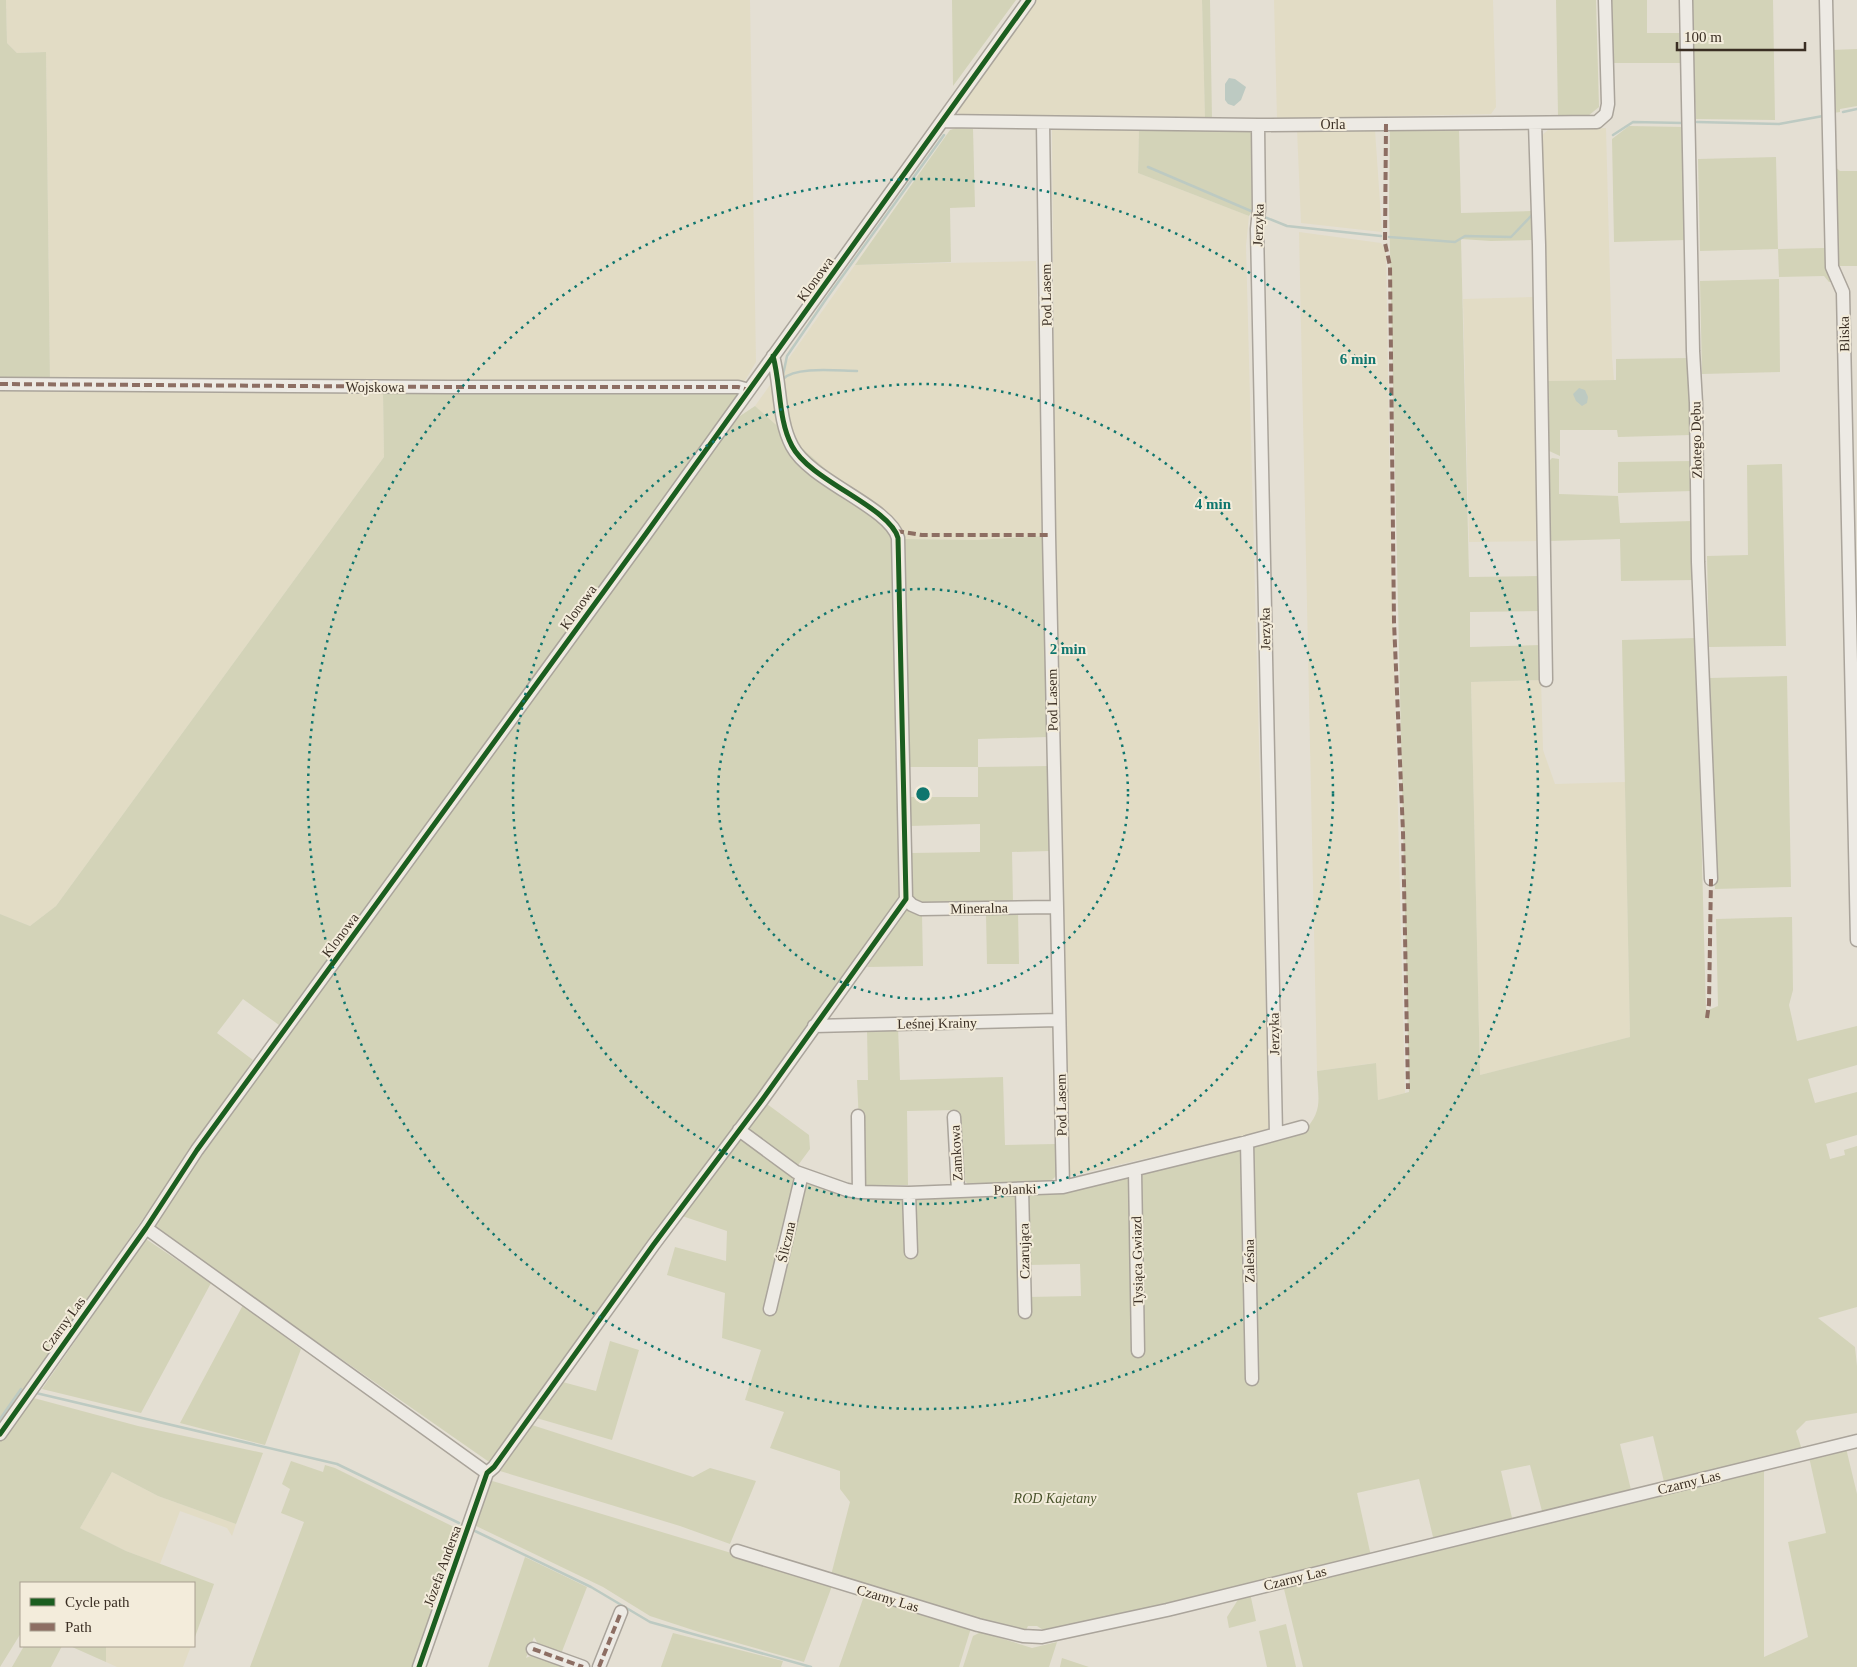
<svg xmlns="http://www.w3.org/2000/svg" width="1857" height="1667" font-family="Georgia,serif">
<style>
.farmland{fill:#e2dcc5}
.green{fill:#d3d3b8}
.water{fill:#bdcac2}
.lines{fill:none;stroke-linecap:round;stroke-linejoin:round}
.stream{stroke:#bdcac2;stroke-width:2.5}
.minor-casing{stroke:#aaa49b;stroke-width:15}
.minor{stroke:#edeae4;stroke-width:12}
.quiet{stroke:#8d6e63;stroke-width:4;stroke-dasharray:8 4;stroke-linecap:butt}
.cycleway-casing{stroke:#f3ecdb;stroke-width:8}
.cycleway{stroke:#1b5e20;stroke-width:5}
.ring{fill:none;stroke:#0f766e;stroke-width:2.5;stroke-dasharray:2.5 5}
.labels{text-anchor:middle;stroke-width:4;stroke-linejoin:round;paint-order:stroke}
.street-label{font-size:14px;fill:#3a2e23;stroke:#f3ecdb}
.park-label{font-size:14px;font-style:italic;fill:#4a542c;stroke:#f3ecdb}
.centre{fill:#0f766e;stroke:#f3ecdb;stroke-width:2.5}
.ring-label{font-size:15px;text-anchor:middle;font-weight:bold;fill:#0f766e;stroke:#f3ecdb;stroke-width:4;stroke-linejoin:round;paint-order:stroke}
</style>
<rect width="100%" height="100%" fill="#e4dfd3"/>
<!-- farmland -->
<path class="farmland" d="M6 0H750L756 362 743 384 50 382 46 52 17 53 7 43Z
M1035 0H1202L1205 119 1049 118 965 115 958 113 959 107Z
M1274 0H1493L1496 107 1491 114 1277 119Z
M1606 128 1612 357 1614 380 1546 381 1540 137 1549 129Z
M1297 129 1375 130 1382 232 1301 223Z
M1052 130H1139L1138 173 1249 216 1246 246 1269 1130 1065 1177 1059 965Z
M1299 232 1381 243 1386 251 1390 493 1405 1093 1378 1100 1375 1063 1317 1071Z
M1036 261 1045 536 975 540 904 539 755 406 855 265Z
M1534 297 1538 541 1469 542 1463 299Z
M0 390 383 392 384 457 56 906 30 926 0 914Z
M1541 680 1543 750 1555 784 1625 782 1630 1037 1480 1075 1471 682Z
M112 1472 158 1496 236 1524 232 1536 227 1528 180 1511 160 1564 126 1551 80 1528Z
M106 1646H191L183 1667H117L106 1662Z"/>
<!-- green -->
<path class="green" d="M0 0H6L7 43 17 53 46 52 50 382 0 380Z
M952 0H1016L953 86Z
M1202 0H1210L1212 119H1205Z
M1556 0H1596L1599 107 1588 116 1558 115Z
M1611 0H1647V33H1682L1683 63H1613Z
M1692 0H1773L1775 120 1696 119 1692 29Z
M1857 49V106L1840 109V112L1833 113 1831 50Z
M1629 126 1684 127 1686 240 1614 242 1612 139Z
M956 128 973 129 975 207 950 208 951 262 855 265 950 130Z
M1247 129 1252 134 1254 208 1249 216 1138 173 1139 130Z
M1390 130H1459L1461 213 1532 211V240L1491 241 1461 239 1469 577 1539 576 1540 611 1470 612V647L1541 645V680L1471 682 1480 1075 1630 1037 1622 640 1696 638 1706 1011 1718 1006 1716 919 1792 917 1793 990 1789 1005 1797 1041 1857 1026V1065L1808 1079 1815 1103 1857 1092V1135L1826 1144 1830 1159 1845 1155 1844 1150 1857 1146V1307L1818 1318 1855 1347 1857 1366V1413L1806 1421 1796 1431 1802 1450 1665 1486 1653 1436 1620 1444 1632 1494 1543 1515 1530 1465 1501 1471 1513 1522 1434 1541 1419 1479 1357 1493 1371 1556 1048 1633 1037 1626H1028L1024 1634 830 1579 850 1502 840 1489V1471L770 1448 784 1412 745 1400 761 1350 722 1338 725 1293 667 1275 675 1247 726 1261 727 1231 679 1215 739 1134 791 1174 796 1185 805 1179 914 1196 1018 1195 1021 1318 1028 1319V1297L1081 1296 1080 1264 1028 1265V1195L1069 1191 1138 1171 1302 1133C1324 1111 1318 1100 1317 1071L1376 1063 1378 1100 1409 1092 1389 206Z
M1776 157 1778 249 1825 248 1826 269 1831 282H1829L1824 276 1779 277 1778 249 1700 251 1698 159Z
M1833 165 1840 171H1857V266H1836Z
M1779 279 1780 372 1702 374 1700 281Z
M1690 358 1691 435 1618 437 1617 430H1560V456L1547 450 1546 381 1616 380V359Z
M383 392 741 394 279 1025 243 999 217 1033 253 1060 0 1425V914L30 926 56 906 384 457Z
M755 406 904 539 975 540 1045 536 1047 737 978 739V767L1048 766 1049 851 1012 852 1013 902 921 903 911 896V853L980 852V824L910 826 909 797H978V767H909L895 677 900 900 680 1203 656 1230 492 1464 151 1226 532 697 642 550 734 420Z
M1552 458 1559 459V494L1618 496 1620 523 1693 521 1695 580 1621 581 1620 539 1549 541 1547 463Z
M1692 461 1693 491 1618 493V462Z
M1782 464 1786 646 1709 647 1707 556 1748 555 1747 465Z
M1787 676 1791 887 1715 889 1710 678Z
M905 909 922 915 923 966 867 967Z
M1018 912 1019 964H987L986 914Z
M898 1027 900 1080 1003 1077 1005 1145 1056 1144V1176L1050 1182 969 1185 962 1178 957 1110 907 1111 908 1185H862L857 1080H868L867 1029Z
M767 1104 809 1135 810 1149 796 1168 751 1135 749 1128Z
M146 1239 211 1283 141 1413 42 1389Z
M243 1305 301 1349 265 1445 180 1423Z
M610 1341 639 1350 612 1440 533 1417 559 1381 596 1391Z
M30 1397 138 1426 263 1453 236 1524 158 1496 112 1472 80 1528 126 1551 214 1584 195 1637 194 1583H21V1633L0 1667V1441Z
M532 1425 693 1477 710 1468 756 1481 730 1544 680 1526 500 1471Z
M1846 1448 1857 1494V1667H1303L1283 1585 1764 1468V1657L1808 1637 1788 1542 1826 1533 1809 1457Z
M291 1461 323 1472 325 1465 335 1468 462 1531 415 1667H250L304 1522 281 1513 290 1489 282 1484Z
M489 1480 728 1552 832 1586 804 1662 699 1632 650 1616 603 1587 474 1525Z
M525 1557 587 1587 561 1654 538 1644 534 1637 526 1658 535 1654 568 1667H488Z
M1250 1593 1256 1621 1229 1628 1227 1617 1241 1595Z
M864 1596 971 1628 959 1667H839Z
M1286 1624 1296 1667H1267L1259 1631Z
M981 1632 1032 1648 1057 1642 1049 1667H963L973 1636Z
M673 1633 783 1661 781 1667H661Z
M24 1646H62L51 1667H12Z
M70 1646H106V1662Z
M1062 1658 1089 1667H1060Z"/>
<!-- water -->
<path class="water" d="M1229 78 1235 79 1246 87 1241 100 1234 106 1228 104 1225 100V84Z
M1579 388 1585 390 1588 397 1587 403 1582 406 1576 401 1573 394Z"/>
<g class="lines">
<!-- stream -->
<path class="stream" d="M1843 112 1857 109
M1697 122 1779 124 1823 116
M1613 135 1633 122 1683 123
M1148 167 1251 211
M1262 216 1287 226 1381 236
M1389 237 1455 242 1465 236 1511 237 1532 215
M783 375 787 356 826 299 944 135
M783 379C796 366 838 371 857 371
M36 1393 337 1464 459 1523
M0 1419 21 1389
M475 1531 591 1587 650 1622 811 1667"/>
<defs>
<path id="minor" d="M1686 0 1693 351 1696 403 1698 562 1711 879
M1826 0 1832 267 1843 292 1857 940
M943 121 1258 125 1597 122 1606 114 1608 104 1605 0
M1043 123 1049 535 1063 1187
M1535 123 1539 245 1546 680
M1258 125 1259 210 1257 229 1276 1134
M0 384 447 387H738L749 390
M906 899 912 905 921 909 1056 907
M814 1026 1059 1020
M858 1116 859 1192
M954 1117 958 1190
M739 1130 796 1172 847 1190 859 1192 909 1193 1063 1187 1247 1142 1302 1127
M1247 1142 1252 1379
M1135 1170 1138 1351
M1022 1189 1025 1312
M909 1193 911 1252
M146 1228 487 1473
M770 1309 802 1174
M0 1434 146 1228 197 1150 645 535 1029 0
M737 1551 978 1625 1023 1636 1042 1637 1167 1610 1857 1441
M533 1649 583 1667
M419 1667 487 1473 494 1467 654 1244 762 1100 906 899 898 538C890 507 810 481 792 446 778 420 781 385 773 356
M599 1667 621 1612"/>
</defs>
<!-- minor casing -->
<use href="#minor" class="minor-casing"/>
<!-- minor -->
<use href="#minor" class="minor"/>
<!-- quiet -->
<path class="quiet" d="M1386 124 1385 243 1390 266 1394 622 1403 832 1408 1089
M0 384 447 387H738L749 390
M896 531 922 535H1049
M1707 1018 1709 1004 1711 879
M533 1649 583 1667
M599 1667 621 1612"/>
<defs>
<path id="cycleway" d="M0 1434 146 1228 197 1150 645 535 1029 0
M419 1667 487 1473 494 1467 654 1244 762 1100 906 899 898 538C890 507 810 481 792 446 778 420 781 385 773 356"/>
</defs>
<!-- cycleway casing -->
<use href="#cycleway" class="cycleway-casing"/>
<!-- cycleway -->
<use href="#cycleway" class="cycleway"/>
</g>
<!-- distance rings -->
<g class="ring">
<circle cx="923" cy="794" r="205"/>
<circle cx="923" cy="794" r="410"/>
<circle cx="923" cy="794" r="615"/>
</g>
<g class="labels">
<!-- street labels -->
<g class="street-label">
<text x="1333" y="129">Orla</text>
<text transform="translate(1258 225) rotate(-88)" y="5">Jerzyka</text>
<text transform="translate(815 279) rotate(-54)" y="5">Klonowa</text>
<text transform="translate(1046 295) rotate(-91)" y="5">Pod Lasem</text>
<text transform="translate(1844 334) rotate(-91)" y="5">Bliska</text>
<text x="375" y="392">Wojskowa</text>
<text transform="translate(1696 440) rotate(-91)" y="5">Złotego Dębu</text>
<text transform="translate(578 607) rotate(-54)" y="5">Klonowa</text>
<text transform="translate(1265 629) rotate(-91)" y="5">Jerzyka</text>
<text transform="translate(1052 700) rotate(-91)" y="5">Pod Lasem</text>
<text transform="translate(979 908) rotate(-1)" y="5">Mineralna</text>
<text transform="translate(340 935) rotate(-53)" y="5">Klonowa</text>
<text transform="translate(937 1023) rotate(-1)" y="5">Leśnej Krainy</text>
<text transform="translate(1274 1034) rotate(-91)" y="5">Jerzyka</text>
<text transform="translate(1061 1105) rotate(-91)" y="5">Pod Lasem</text>
<text transform="translate(956 1153) rotate(-93)" y="5">Zamkowa</text>
<text transform="translate(1015 1189) rotate(-2)" y="5">Polanki</text>
<text transform="translate(786 1242) rotate(-77)" y="5">Śliczna</text>
<text transform="translate(1024 1251) rotate(-91)" y="5">Czarująca</text>
<text transform="translate(1137 1261) rotate(-91)" y="5">Tysiąca Gwiazd</text>
<text transform="translate(1249 1261) rotate(-91)" y="5">Zaleśna</text>
<text transform="translate(63 1324) rotate(-54)" y="5">Czarny Las</text>
<text transform="translate(1689 1482) rotate(-14)" y="5">Czarny Las</text>
<text transform="translate(442 1566) rotate(-70)" y="5">Józefa Andersa</text>
<text transform="translate(1295 1578) rotate(-14)" y="5">Czarny Las</text>
<text transform="translate(888 1598) rotate(17)" y="5">Czarny Las</text>
</g>
<!-- park labels -->
<g class="park-label">
<text x="1055" y="1503">ROD Kajetany</text>
</g>
</g>
<circle cx="923" cy="794" r="8" class="centre"/>
<g class="ring-label">
<text x="1358" y="364">6 min</text>
<text x="1213" y="509">4 min</text>
<text x="1068" y="654">2 min</text>
</g>
<!-- legend -->
<rect x="20" y="1582" width="175" height="65" fill="#f3ecdb" stroke="#a9a091"/>
<rect x="30" y="1598" width="25" height="8" fill="#1b5e20" stroke="#a9a091"/>
<text x="65" y="1607" font-size="15" fill="#3a2e23">Cycle path</text>
<rect x="30" y="1623" width="25" height="8" fill="#8d6e63" stroke="#a9a091"/>
<text x="65" y="1632" font-size="15" fill="#3a2e23">Path</text>
<!-- scale -->
<path d="M1677 42v8h128v-8" fill="none" stroke="#3a2e23" stroke-width="2.5"/>
<text x="1684" y="42" font-size="15" fill="#3a2e23" stroke="#f3ecdb" stroke-width="4" paint-order="stroke">100 m</text>
</svg>
